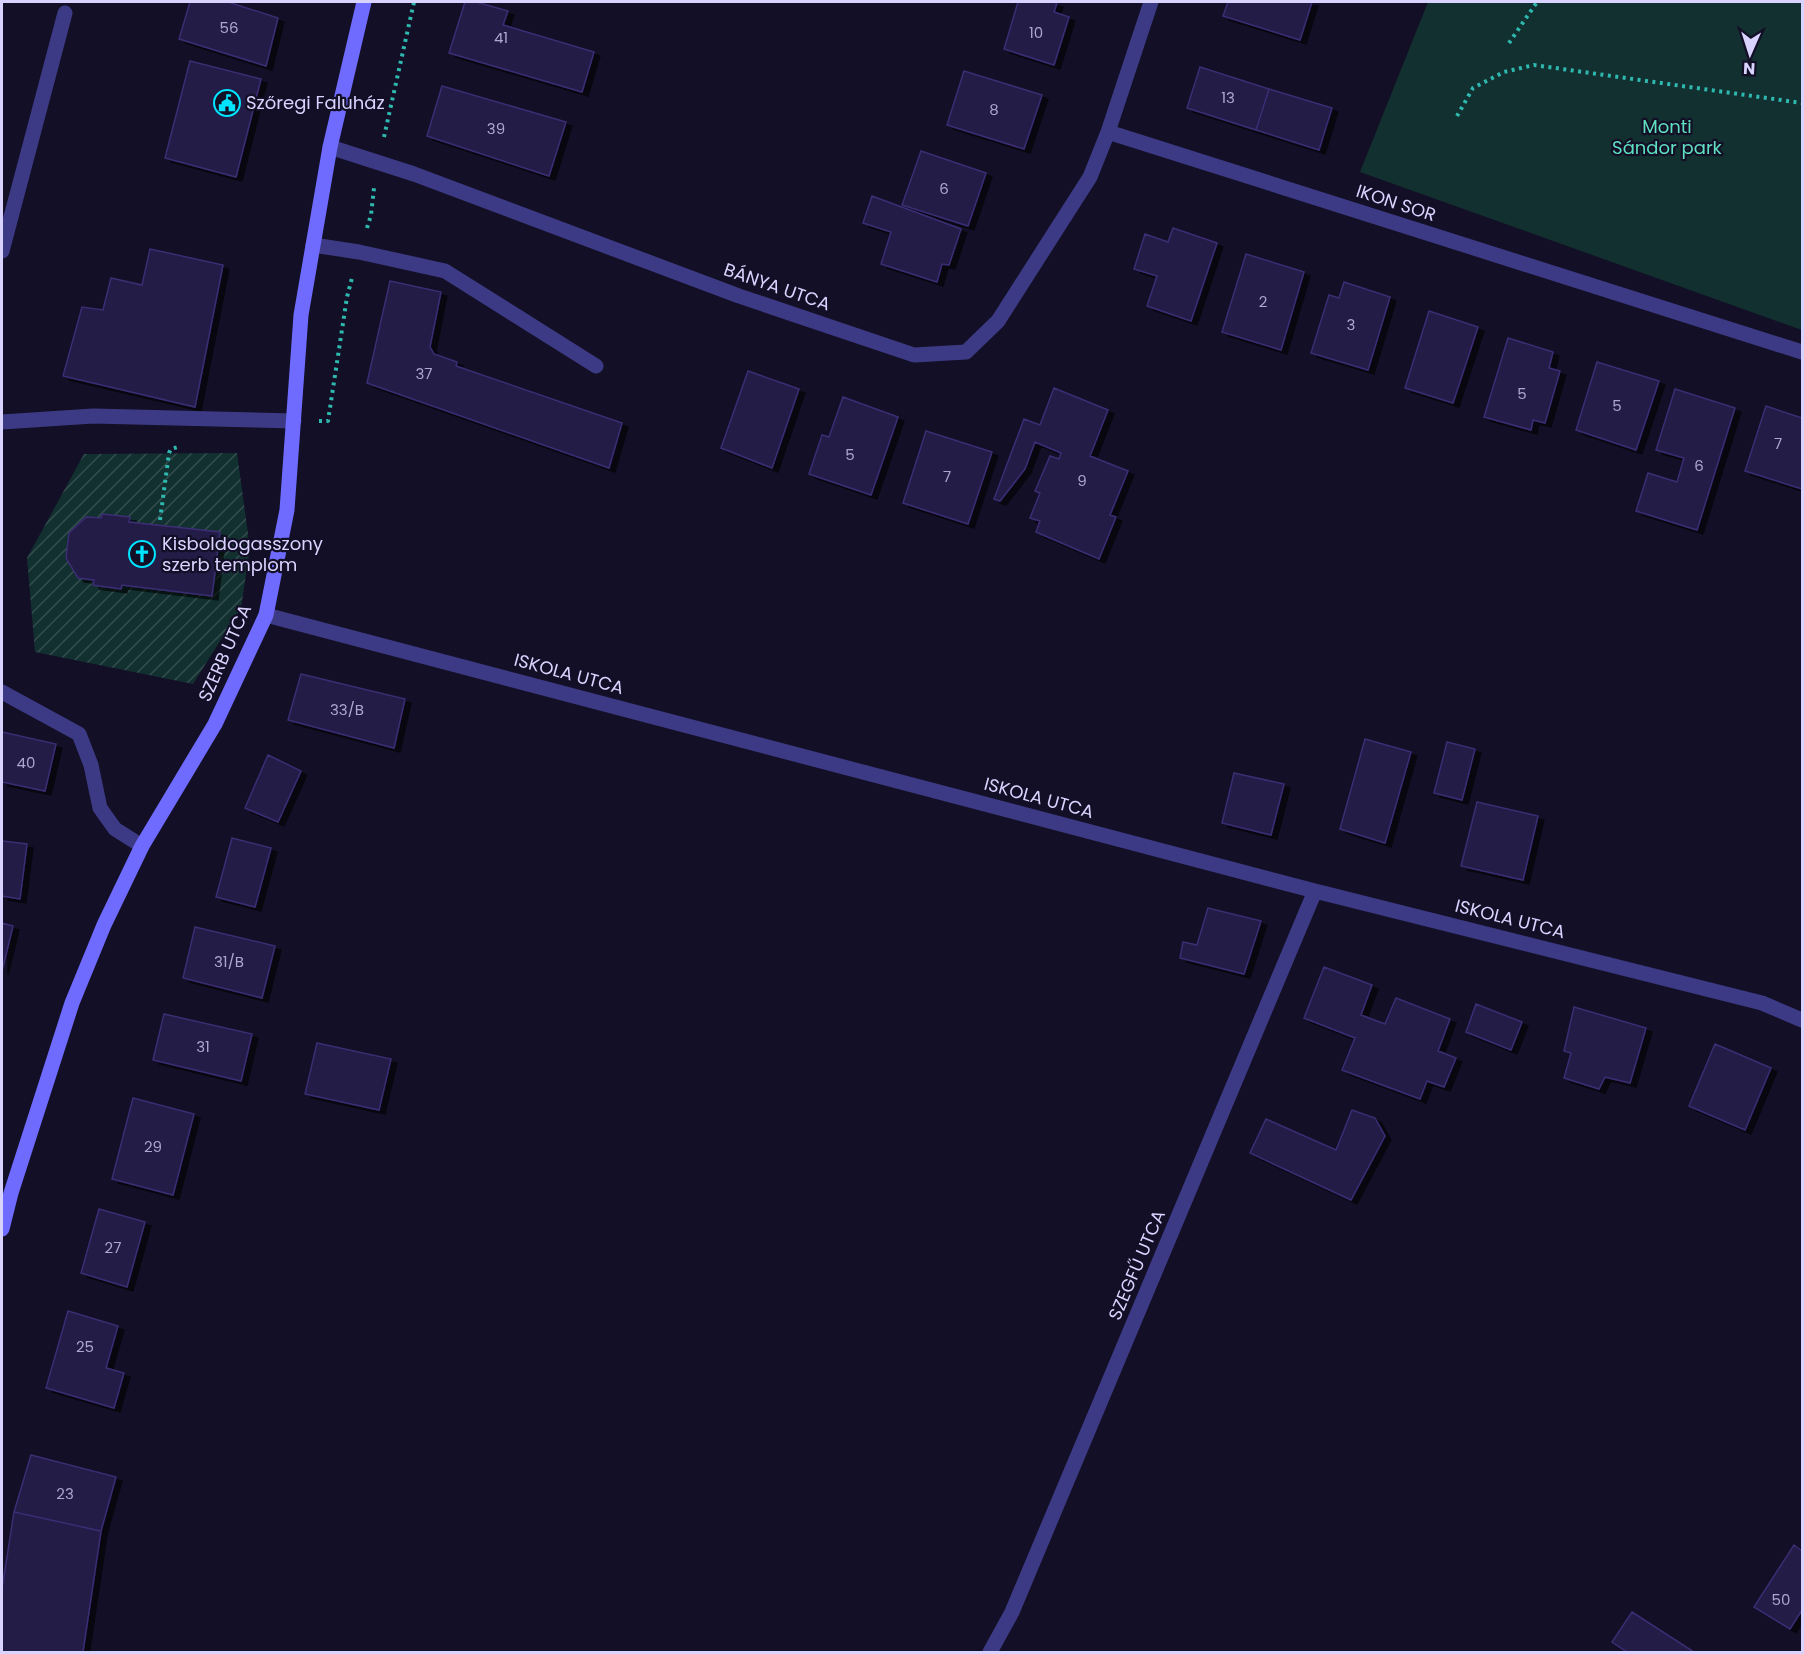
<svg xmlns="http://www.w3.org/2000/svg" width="1804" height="1654" font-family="Poppins,sans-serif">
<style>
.green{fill:#12302f}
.garden{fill:url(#garden-furrows)}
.building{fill:#241b47;stroke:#3b2d73;stroke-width:1.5;filter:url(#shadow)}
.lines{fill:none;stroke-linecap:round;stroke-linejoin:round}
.path{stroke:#2fb8b0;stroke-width:4;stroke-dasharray:3 4.5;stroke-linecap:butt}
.lane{stroke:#3d3a85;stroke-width:15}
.street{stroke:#3d3a85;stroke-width:15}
.secondary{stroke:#6f6bff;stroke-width:15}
.labels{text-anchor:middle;stroke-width:4.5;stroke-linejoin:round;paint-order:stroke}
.number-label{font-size:15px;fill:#aca6d1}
.poi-label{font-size:18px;fill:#d9d4ff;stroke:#130f26;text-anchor:start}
.park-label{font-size:18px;fill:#5fe0c0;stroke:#130f26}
.street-label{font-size:18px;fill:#d9d4ff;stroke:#130f26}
</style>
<defs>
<pattern id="garden-furrows" width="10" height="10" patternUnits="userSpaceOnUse" patternTransform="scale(1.5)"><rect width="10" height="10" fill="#12302f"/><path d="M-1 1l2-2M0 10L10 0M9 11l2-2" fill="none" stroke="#344d4e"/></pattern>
<filter id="shadow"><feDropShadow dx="6" dy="4" stdDeviation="0" flood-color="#0009"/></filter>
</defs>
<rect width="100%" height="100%" fill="#130f26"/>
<!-- green -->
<path class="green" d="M1428 2H1802V330L1360 172Z"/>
<!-- garden -->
<path class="garden" d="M237 453 250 548 241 608 193 684 35 652 27 558 84 454Z"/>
<!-- building -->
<path class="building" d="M190 2H228L278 18 266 66 179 39Z
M465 2H476L508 11 503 25 594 52 582 92 449 53Z
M1018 2H1051L1057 3 1054 12 1069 17 1054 65 1004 49Z
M1228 2H1312L1300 40 1223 16Z
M190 61 261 79 236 177 165 158Z
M1200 67 1269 89 1256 130 1187 108Z
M964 71 1042 95 1024 149 947 125Z
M442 86 566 122 549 176 427 136Z
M1269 89 1332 108 1319 150 1256 130Z
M921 151 986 173 968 226 902 205Z
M872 196 961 229 949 265 942 264 937 282 881 264 891 232 863 223Z
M1173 228 1217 243 1191 321 1147 306 1157 276 1134 269 1145 234 1168 242Z
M150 249 223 265 195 407 63 376 82 307 103 310 111 278 142 285Z
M1246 254 1304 272 1281 350 1222 332Z
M390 281 441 292 430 347 434 354 457 362 456 366 622 423 609 468 367 383Z
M1344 282 1390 297 1368 370 1311 353 1329 295 1339 298Z
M1429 311 1478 327 1453 403 1405 388Z
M1508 338 1553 352 1549 368 1560 371 1545 423 1533 420 1531 430 1484 417Z
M1597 362 1659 381 1636 450 1576 430Z
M748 371 799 389 772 468 721 448Z
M1054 388 1108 410 1090 456 1128 471 1110 515 1116 517 1099 559 1036 532 1040 521 1030 518 1040 493 1035 491 1050 456 1059 459 1061 453 1035 442 1025 469 1000 501 994 499 1024 419 1040 425Z
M1675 389 1735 408 1697 530 1636 511 1648 473 1677 482 1684 458 1656 450Z
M843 397 898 417 871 495 809 474 822 435 829 437Z
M1766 406 1802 418V489L1745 471Z
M926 431 992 452 968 524 903 503Z
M102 514 130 517 129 522 220 532 212 596 122 585 121 589 93 585 94 580 78 578 66 558 69 533 86 517 101 518Z
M301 674 405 699 394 748 288 720Z
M2 732 56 744 45 791 2 782Z
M1365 739 1411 752 1385 843 1340 829Z
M1447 742 1475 749 1462 800 1434 793Z
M268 755 301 771 278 822 245 808Z
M1234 773 1284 784 1271 835 1222 823Z
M1477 802 1538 816 1523 880 1461 866Z
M232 838 271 848 255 907 216 897Z
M2 841 27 844 20 899 2 896Z
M1208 908 1261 921 1244 974 1180 958 1183 942 1197 945Z
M2 923 13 926 2 971Z
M195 927 275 946 262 998 183 978Z
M1324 967 1372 985 1361 1015 1385 1024 1396 998 1450 1019 1438 1051 1456 1058 1444 1087 1427 1081 1420 1099 1342 1070 1355 1038 1304 1018Z
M1476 1004 1522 1022 1511 1050 1466 1032Z
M1574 1007 1646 1028 1630 1083 1605 1077 1599 1089 1564 1078 1571 1053 1564 1051Z
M164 1014 252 1034 241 1081 153 1060Z
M317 1043 391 1059 379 1110 305 1094Z
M1715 1044 1771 1068 1745 1130 1689 1106Z
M133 1098 194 1114 173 1195 112 1179Z
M1352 1110 1375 1118 1385 1136 1351 1200 1250 1153 1266 1119 1336 1150Z
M99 1209 145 1222 127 1287 81 1273Z
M68 1311 118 1326 106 1368 124 1373 114 1408 46 1388Z
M31 1455 116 1477 101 1531 14 1512Z
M14 1512 101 1531 83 1652H86H2V1589Z
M1794 1545 1802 1551V1610L1790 1629 1754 1607Z
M1632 1612 1694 1652H1627L1612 1642Z"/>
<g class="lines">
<!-- path -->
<path class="path" d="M1509 43 1537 2
M1457 116 1473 88 1504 72 1534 65 1802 103
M384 137 414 2
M367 228 371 215 374 188
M319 421H328L347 297 352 278
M160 520 169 453 171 449 178 447"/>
<!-- lane -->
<path class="lane" d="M313 245 359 252 445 271 596 366"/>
<!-- street -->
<path class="street" d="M1151 2 1108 132 1802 352
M330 147 414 174 739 296 914 355 966 352 998 321 1090 177 1108 132
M2 251 65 13
M2 422 93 416 294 421
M266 615 1315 891 1762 1003 1802 1020
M2 692 79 734 91 765 100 808 115 829 142 846
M990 1652 1012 1612 1315 891"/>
<!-- secondary -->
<path class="secondary" d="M2 1229 11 1193 72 1003 104 925 142 846 215 724 266 615 287 510 301 315 330 147 364 2"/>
</g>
<!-- icons -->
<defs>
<symbol id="civic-ring" viewBox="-11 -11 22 22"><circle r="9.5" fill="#130f26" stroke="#00e5ff" stroke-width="1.5"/><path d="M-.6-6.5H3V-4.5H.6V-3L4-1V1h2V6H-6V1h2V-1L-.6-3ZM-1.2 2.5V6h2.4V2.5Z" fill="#00e5ff"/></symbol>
<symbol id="church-ring" viewBox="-11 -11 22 22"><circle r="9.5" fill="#130f26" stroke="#00e5ff" stroke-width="1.5"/><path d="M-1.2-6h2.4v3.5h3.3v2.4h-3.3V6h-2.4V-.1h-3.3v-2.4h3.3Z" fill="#00e5ff"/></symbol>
</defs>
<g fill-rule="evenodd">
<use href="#civic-ring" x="212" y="88" width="30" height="30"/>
<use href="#church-ring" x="127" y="539" width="30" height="30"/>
</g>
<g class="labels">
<!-- number labels -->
<g class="number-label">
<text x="229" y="33">56</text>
<text x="1036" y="38">10</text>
<text x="501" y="43">41</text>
<text x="1228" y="103">13</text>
<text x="994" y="115">8</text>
<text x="496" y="134">39</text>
<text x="944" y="194">6</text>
<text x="1263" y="307">2</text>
<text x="1351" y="330">3</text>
<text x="424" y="379">37</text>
<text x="1522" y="399">5</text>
<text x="1617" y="411">5</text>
<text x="1778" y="449">7</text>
<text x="850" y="460">5</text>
<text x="1699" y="471">6</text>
<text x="947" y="482">7</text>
<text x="1082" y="486">9</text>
<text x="347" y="715">33/B</text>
<text x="26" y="768">40</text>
<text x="229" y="967">31/B</text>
<text x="203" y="1052">31</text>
<text x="153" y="1152">29</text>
<text x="113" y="1253">27</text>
<text x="85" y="1352">25</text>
<text x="65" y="1499">23</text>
<text x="1781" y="1605">50</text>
</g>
<!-- poi labels -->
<g class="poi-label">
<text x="246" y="109">Szőregi Faluház</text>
<text x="162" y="550">Kisboldogasszony<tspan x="162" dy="21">szerb templom</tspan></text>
</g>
<!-- park labels -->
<g class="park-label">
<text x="1667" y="133">Monti<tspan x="1667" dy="21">Sándor park</tspan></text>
</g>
<!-- street labels -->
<g class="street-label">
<text transform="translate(1396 203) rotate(18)" y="6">IKON SOR</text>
<text transform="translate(777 287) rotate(19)" y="6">BÁNYA UTCA</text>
<text transform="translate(225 653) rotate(-66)" y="6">SZERB UTCA</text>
<text transform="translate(569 674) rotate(15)" y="6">ISKOLA UTCA</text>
<text transform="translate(1039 798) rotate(15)" y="6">ISKOLA UTCA</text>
<text transform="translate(1510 919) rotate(14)" y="6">ISKOLA UTCA</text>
<text transform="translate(1137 1265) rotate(-67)" y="6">SZEGFŰ UTCA</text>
</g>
</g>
<!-- border -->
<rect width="1804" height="1654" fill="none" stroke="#d9d4ff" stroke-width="6"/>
<!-- north arrow -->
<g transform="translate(1750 54) rotate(183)" stroke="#130f26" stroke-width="4.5" paint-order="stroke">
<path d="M0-4.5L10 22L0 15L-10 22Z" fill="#d9d4ff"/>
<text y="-9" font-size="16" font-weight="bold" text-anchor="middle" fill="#d9d4ff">N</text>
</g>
</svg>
